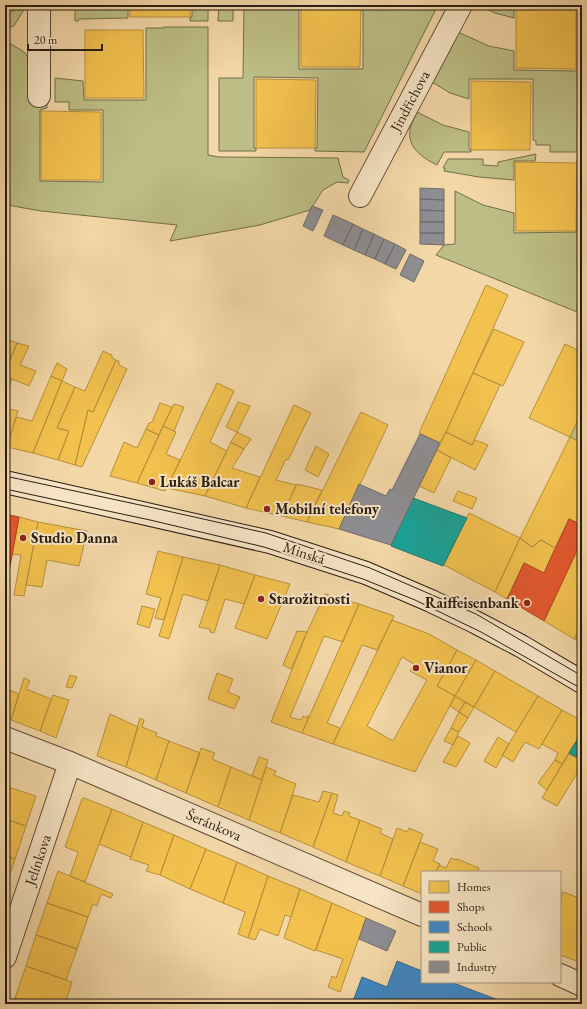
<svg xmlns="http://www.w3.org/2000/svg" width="587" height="1009" font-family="'EB Garamond',serif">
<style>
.green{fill:#bdbe85;stroke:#736d4a}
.homes{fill:#f2c14e;stroke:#b6903b;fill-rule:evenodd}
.shops{fill:#e4572e;stroke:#ac4525}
.schools{fill:#3f88c5;stroke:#38688f}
.public{fill:#17a398;stroke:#1c7a6f}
.industry{fill:#8d8d92;stroke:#6f6b6b}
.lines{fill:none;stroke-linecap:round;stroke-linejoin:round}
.street-casing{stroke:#5c4b36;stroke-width:24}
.secondary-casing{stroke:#291c10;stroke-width:24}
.street{stroke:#f7e5c6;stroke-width:22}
.secondary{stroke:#f7e5c6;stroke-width:22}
.tram{stroke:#291c10;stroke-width:1}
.poi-dot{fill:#8f2418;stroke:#f7e5c6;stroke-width:1.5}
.labels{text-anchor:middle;stroke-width:4;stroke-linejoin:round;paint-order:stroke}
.street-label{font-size:15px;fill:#291c10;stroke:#f7e5c6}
.poi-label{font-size:15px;font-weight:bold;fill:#291c10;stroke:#f7e5c6;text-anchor:start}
</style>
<rect width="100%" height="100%" fill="#f3d7a7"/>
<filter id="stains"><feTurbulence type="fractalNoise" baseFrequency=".005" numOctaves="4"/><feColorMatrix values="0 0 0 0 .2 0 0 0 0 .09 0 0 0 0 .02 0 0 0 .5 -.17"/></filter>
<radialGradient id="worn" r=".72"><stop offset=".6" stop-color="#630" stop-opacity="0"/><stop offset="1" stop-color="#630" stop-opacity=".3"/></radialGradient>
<!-- green -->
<path class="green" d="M14 5H26V6L14 26 5 28V11H14Z
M75 5H128V18L79 19 78 21H75Z
M192 5H208V21H190V17H192Z
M219 5H233V21H218Z
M244 5H299V69H363V5H438L364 152 315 151V148H317L318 78 254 77V148H256V151H219V78H243Z
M479 5H514V18L495 13Z
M578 5H582V152H550V145H536V141L533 140V79H469V99L450 93 432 82 458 32 489 46 514 51V70L578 71Z
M164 27H208V155L219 157 338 158 343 177 349 180 348 183 337 182 323 190 310 210 260 225 170 241 177 225 41 211 13 206 5 204V44H11L24 52 31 62 47 95V108L40 110V181L103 182V110H69V102H55V78L83 81 84 100H146V28H164Z
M417 112 443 125 469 132V149L471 150V152H444L437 165C423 158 407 148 410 129 411 124 415 117 417 112Z
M536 154 535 161H514V180L479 177 444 171 445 168H443L448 159H483V165L498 166V162Z
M577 161H582V314L436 255 444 245 455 244V191L483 205 514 213V233L577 232Z
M582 411V443L570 437Z"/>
<!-- homes -->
<path class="homes" d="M5 5H12V10H5Z
M130 5H190V17H130Z
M301 5H361L360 67H301Z
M516 5H576V69L516 68Z
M85 30H143L144 98H85Z
M256 79 316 80 315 148H256Z
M471 81 531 82 530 150H471Z
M41 111 101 112V180H41Z
M515 162 577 163 576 231H516Z
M486 285 508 295 446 432 440 443 419 433Z
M494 329 524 342 503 386 473 373Z
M6 339 17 343 11 358 5 355Z
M17 343 29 346 20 365 36 371 29 386 5 376V372Z
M565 344 582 352V397L577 409 582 411 570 437 529 418Z
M103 351 112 355V358L116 360 93 412 88 410 75 465 58 460 69 431 57 428 75 387 85 391Z
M5 355 11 358 5 372Z
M116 360 119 361V365L127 369 82 467 75 465 88 410 93 412Z
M57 363 67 369 62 381 51 376Z
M473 373 500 385 472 445 446 432Z
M5 376 12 379 5 400Z
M51 376 62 381 33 453 7 447 16 417 32 421Z
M62 381 75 387 57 428 69 431 58 460 33 453Z
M217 383 234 391 210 442 227 451 205 496 167 488Z
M238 402 250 406 237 432 226 427Z
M160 403 172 407 159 435 146 429 149 423 152 422Z
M174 404 184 407 174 431 163 426Z
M294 405 311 413 288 460 286 459 276 480 296 485 282 516 246 508Z
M5 408 18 411 7 447H5Z
M361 412 388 425 339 529 307 522Z
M163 426 176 432 166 454 180 460 165 491 137 483Z
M146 429 159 435 137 483 110 476 124 442 137 448Z
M237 432 251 439 244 449 231 442Z
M446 432 472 445 475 440 488 445 475 470 437 450Z
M570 437 582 443V525L569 519 555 548 541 540 532 547 520 538Z
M231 442 244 449 232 468 260 477 246 508 205 496Z
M316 446 329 454 318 477 305 470Z
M437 450 451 458 434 493 419 486Z
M297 484 322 490 307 522 282 516Z
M458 491 477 498 472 509 453 501Z
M469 513 520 538 495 592 444 565Z
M19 517 38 522 24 596 14 595 21 555 12 554Z
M38 522 87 531 79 566 47 560 42 587 26 585Z
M520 538 532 547 541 540 555 548 544 573 524 563 507 599 495 592Z
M582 540V549L579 548Z
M578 547 582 549V584L580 589 582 590V624L574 639 544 621Z
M158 551 183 557 164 620 155 618 161 598 146 594Z
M183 557 220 565 208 601 183 594 169 639 159 636Z
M220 565 255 575 244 604 225 599 214 633 210 632V629L199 627Z
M255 575 290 584 267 639 235 628Z
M325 594 359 604 343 642 324 636 290 717 301 720 303 716 306 718 307 716H309L302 733 271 722 307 632Z
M359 604 394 616 377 650 362 645 327 723 340 728 333 744 302 733Z
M142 606 155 609 149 628 137 624Z
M392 620 429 634 457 650 437 686 455 696 415 772 333 744ZM402 657 414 664 410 671 427 680 393 741 367 726Z
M582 624V643L574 639Z
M297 631 307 632 291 669 283 665Z
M457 650 476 660 455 696 437 686Z
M476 660 495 671 474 707 455 696Z
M495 671 538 696 516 732 474 707Z
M217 673 233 679 228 692 240 697 234 709 208 699Z
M70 675 77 677 72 688 66 687Z
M24 678 30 681 26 689 51 699 40 731 11 720Z
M5 688 19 694 11 720 5 717Z
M53 695 69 700 56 738 40 731Z
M455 696 465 702 459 712 450 706Z
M538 696 562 710 539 749 525 742 513 762 502 755Z
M465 702 474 707 468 718 459 712Z
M562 710 582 721V732L562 764 555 760 558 753 542 744Z
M459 712 468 718 459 732 451 728Z
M110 714 138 727 126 767 97 756Z
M140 718 144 720 142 727 157 733 156 736 169 741 156 780 126 767Z
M451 728 459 732 453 745 444 741Z
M458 736 470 743 456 767 443 762Z
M498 737 509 744 496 768 484 761Z
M169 741 200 753 186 793 156 780Z
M201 748 215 753 212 759 231 767 218 807 186 793Z
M569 754 581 760 578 765 581 767 557 806 542 798Z
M259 757 268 760 262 780 252 776Z
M555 760 562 764 547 790 538 783Z
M231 767 262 780 249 820 218 807Z
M266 767 276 771 274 775 296 784 280 833 249 820Z
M5 786 36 796 26 826 5 819Z
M323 791 332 793 313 847 280 833 293 795 319 802Z
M332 793 338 795 333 813 342 816 344 811 350 813 349 816 360 820 346 862 313 847Z
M84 798 112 809 85 882 70 876 78 852 65 847 82 799Z
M112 809 143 822 131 857 99 844Z
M5 819 26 826 15 859 5 856Z
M360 820 382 829 380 833 393 839 380 876 346 862Z
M143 822 174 835 160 875 146 871 149 865 130 859Z
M397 828 407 832 409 828 423 834 403 886 380 876Z
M174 835 206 849 190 889 160 875Z
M420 842 438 849 433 861 440 864 436 872H422V894L403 886Z
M206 849 237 862 223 903 190 889Z
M5 856 15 859 5 889Z
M451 858 457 860V859L479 868 478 871 480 872H436L439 865 446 868Z
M237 862 268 876 248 938 238 934 245 912 223 903Z
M58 871 113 894 111 898 101 894 97 906 93 904 88 917 47 903Z
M268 876 300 889 291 917 285 915 278 936 260 929 255 940 248 938Z
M300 889 332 903 315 951 284 938Z
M563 892 582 899V947L577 961 560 955V901Z
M47 903 88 917 77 949 36 935Z
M332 903 366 918 340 992 328 987 332 976 336 978 343 959 316 950Z
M36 935 77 949 66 980 26 966Z
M26 966 72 982 65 1004H32L15 998Z
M15 998 32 1004H11Z"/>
<!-- shops -->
<path class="shops" d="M5 514 19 517 10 567 5 566Z
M569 519 582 525V540L544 621 507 599 524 563 544 573Z"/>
<!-- schools -->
<path class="schools" d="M397 961 422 971V982H451L506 1003 507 1001 516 1004H352L362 977 387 987Z"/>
<!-- public -->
<path class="public" d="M413 498 467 518 443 566 391 546Z
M582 732V760L569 753Z"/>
<!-- industry -->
<path class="industry" d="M420 188 444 189V200L420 199Z
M420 199 444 200V211L420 210Z
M312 206 323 210 313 231 303 226Z
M420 210 444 211V222H420Z
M333 215 353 224 343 245 324 236Z
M420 222H444V233H420Z
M353 224 363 229 354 250 343 245Z
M363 229 374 234 365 255 354 250Z
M420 233H444V245L420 244Z
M374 234 384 239 375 259 365 255Z
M384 239 395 244 385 264 375 259Z
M395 244 406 250 396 269 385 264Z
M410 254 424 261 414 282 400 275Z
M420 434 440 443 391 545 339 529 359 484 386 496 390 489 392 490Z
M366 918 396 931 387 951 359 939Z"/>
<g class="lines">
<defs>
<path id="street" d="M39 5V96
M360 196 461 5
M5 738 70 763 422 915
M5 957 70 763
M560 975 582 985"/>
<path id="secondary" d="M5 482 270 542 366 573 431 601 475 622 521 646 582 682"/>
</defs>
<!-- street casing -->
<use href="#street" class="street-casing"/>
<!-- secondary casing -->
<use href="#secondary" class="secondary-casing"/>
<!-- street -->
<use href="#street" class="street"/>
<!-- secondary -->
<use href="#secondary" class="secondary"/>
<!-- tram -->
<path class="tram" d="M5 476 154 508 266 533 370 568 476 614 582 676
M5 489 150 520 264 547 363 579 415 600 481 632 582 689"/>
</g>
<!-- markers -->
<g class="poi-dot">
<circle cx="152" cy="482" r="4"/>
<circle cx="267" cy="509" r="4"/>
<circle cx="23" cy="538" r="4"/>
<circle cx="261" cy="599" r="4"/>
<circle cx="527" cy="603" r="4"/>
<circle cx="416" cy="668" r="4"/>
</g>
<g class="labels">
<!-- street labels -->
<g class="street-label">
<text transform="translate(410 101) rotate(-62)" y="5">Jindřichova</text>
<text transform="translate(304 553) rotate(18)" y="5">Minská</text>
<text transform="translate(214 825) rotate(23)" y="5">Šeránkova</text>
<text transform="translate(38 860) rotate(-71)" y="5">Jelínkova</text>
</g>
<!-- poi labels -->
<g class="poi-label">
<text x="160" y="487">Lukáš Balcar</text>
<text x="275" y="514">Mobilní telefony</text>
<text x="31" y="543">Studio Danna</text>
<text x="269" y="604">Starožitnosti</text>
<text x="519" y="608" text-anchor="end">Raiffeisenbank</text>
<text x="424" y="673">Vianor</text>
</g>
</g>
<!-- margin -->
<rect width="587" height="1009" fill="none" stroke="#f3d7a7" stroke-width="20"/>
<rect x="6" y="6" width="575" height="997" fill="none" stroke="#291c10" stroke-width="2"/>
<rect x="10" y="10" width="567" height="989" fill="none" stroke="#291c10"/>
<!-- legend -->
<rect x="421" y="871" width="140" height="112" fill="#f7e5c6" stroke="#a5957d"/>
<rect x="429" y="881" width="20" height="12" fill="#f2c14e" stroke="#a5957d"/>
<text x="457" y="891" font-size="12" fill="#291c10">Homes</text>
<rect x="429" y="901" width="20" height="12" fill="#e4572e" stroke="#a5957d"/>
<text x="457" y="911" font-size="12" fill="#291c10">Shops</text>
<rect x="429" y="921" width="20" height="12" fill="#3f88c5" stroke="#a5957d"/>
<text x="457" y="931" font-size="12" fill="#291c10">Schools</text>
<rect x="429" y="941" width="20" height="12" fill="#17a398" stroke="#a5957d"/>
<text x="457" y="951" font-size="12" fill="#291c10">Public</text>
<rect x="429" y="961" width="20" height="12" fill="#8d8d92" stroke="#a5957d"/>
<text x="457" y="971" font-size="12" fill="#291c10">Industry</text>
<!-- scale -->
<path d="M28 44v6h74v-6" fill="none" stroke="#291c10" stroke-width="2"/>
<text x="34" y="44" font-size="12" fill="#291c10" stroke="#f7e5c6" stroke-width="3" paint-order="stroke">20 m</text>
<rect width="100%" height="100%" filter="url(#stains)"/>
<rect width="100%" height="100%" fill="url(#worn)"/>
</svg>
